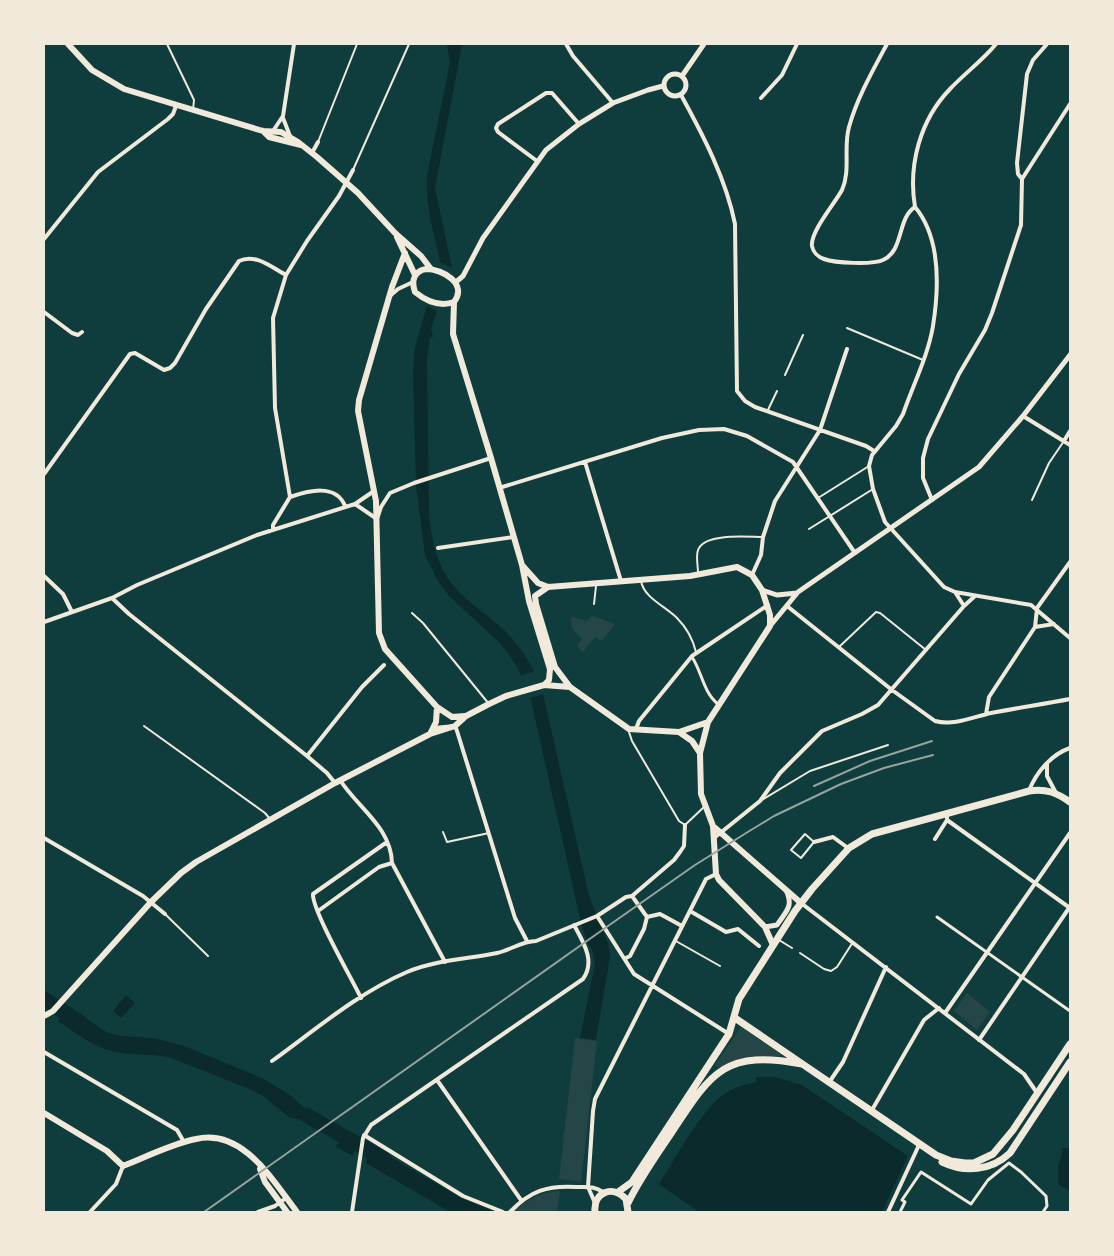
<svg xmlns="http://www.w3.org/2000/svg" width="1114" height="1256" font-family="'Space Grotesk',sans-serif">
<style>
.green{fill:#244646}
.water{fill:#0a2a2b}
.pier{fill:#0f3d3e}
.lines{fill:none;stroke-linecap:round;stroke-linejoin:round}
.river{stroke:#0a2a2b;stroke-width:15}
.service{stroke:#f1e9da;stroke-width:2}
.pedestrian{stroke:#f1e9da;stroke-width:3}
.minor{stroke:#f1e9da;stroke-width:4}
.tertiary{stroke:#f1e9da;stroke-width:5}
.secondary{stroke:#f1e9da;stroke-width:6}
.primary{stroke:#f1e9da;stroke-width:7}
.rail{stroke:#97a49c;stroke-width:2}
</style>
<rect width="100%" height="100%" fill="#0f3d3e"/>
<!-- green -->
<path class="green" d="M592 616 615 624 602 641 595 637 583 652 577 646 582 639C575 633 569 627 572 617L587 621Z
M967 993 990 1012 977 1030 954 1011Z
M741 1027 781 1054 780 1057C758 1055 738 1058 718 1068L715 1065Z
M575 1038 597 1041 581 1182 559 1179Z
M560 1191 557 1212H514C527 1199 541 1192 560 1191Z"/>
<!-- water -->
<path class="water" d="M447 44H462L435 188 452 268 440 262C434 232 425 206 427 175L450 63Z
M427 306 437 311 431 328 433 337 430 338 427 357 429 516C432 538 435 558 447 577 461 599 483 611 502 628 517 642 533 666 541 685L589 896 608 943 610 957 596 1040 580 1038 595 964 592 949 588 944 581 923 529 691 516 665 501 644 449 596 438 581 425 555 416 485 413 371 415 347Z
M126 995 135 1003 121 1018 113 1011Z
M70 1008 108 1033 120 1036 153 1038 184 1046 262 1078 290 1095 309 1112 327 1120 318 1128 310 1122 289 1117 263 1096 247 1088 171 1058C152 1053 133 1056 115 1052 93 1047 76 1033 58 1021Z
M756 1077H775L802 1085 908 1156 882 1212H699L659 1184C676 1158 701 1109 726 1093 735 1087 746 1084 757 1082Z
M340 1128 356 1137 353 1156 335 1146 341 1141 330 1135Z
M368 1144 463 1199 495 1212H450L366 1163Z
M1062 1148H1070V1191L1058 1184V1166L1062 1155Z"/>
<!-- pier -->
<path class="pier" d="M538 670 543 683 544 694 530 698 520 676Z"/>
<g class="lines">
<!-- river -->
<path class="river" d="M44 999 81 1023
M306 1115 384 1159"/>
<!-- service -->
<path class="service" d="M167 44 194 100 193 110
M318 142 357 44
M353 170 409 44
M847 328 923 360
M785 375 803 335
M767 412 777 391
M818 498 869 466
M1032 500 1049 463 1064 441
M809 529 873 489
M698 572C698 565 695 554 699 548 707 533 748 537 763 537
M641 581C644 598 665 606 677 618 686 627 693 640 696 652
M594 604 596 586
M412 613 423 623 489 704
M839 647 876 612 880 613 926 650
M144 726 265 813 270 819
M629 732 632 741 679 821 685 825 705 806
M762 800 810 771 888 745
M443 832 447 842 489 833
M805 834 814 842 801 858 791 850Z
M165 914 208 956
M674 940 720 966
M779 940 792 948
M800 953 824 969 831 971 837 967 853 942"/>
<!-- pedestrian -->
<path class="pedestrian" d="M692 657C702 672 703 692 718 704
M937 917 1070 1011
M900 1212 905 1202 902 1200 921 1172 971 1204 988 1180 1009 1163 1021 1172 1046 1196 1047 1206 1043 1212"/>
<!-- minor -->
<path class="minor" d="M566 44 573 56 613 103
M887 44C873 70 857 98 849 127 843 148 851 170 842 190 835 203 810 232 812 246 813 252 818 257 824 259 835 263 872 265 883 260 904 251 897 218 915 207 941 238 939 288 933 326 928 356 913 385 903 414L896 426 872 455 869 466 873 489 885 522 944 587 955 592 1031 605 1070 638
M681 95C703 135 726 179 735 224L737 391 745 401 755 407 866 446 874 451
M761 98 782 75 797 44
M283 118 290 136
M273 131 283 116 294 44
M312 153 318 142
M537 161 498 132 496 128 498 124 546 93H552L579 124
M1022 179 1018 174 1017 163 1027 74 1033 60 1047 44
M915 207C908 165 920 120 950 89 965 73 982 61 996 44
M44 239 98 172 168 119 173 114 176 106
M391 295 398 289 413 282
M44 312 72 333 78 335 82 332
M1023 416 1070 445
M1064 441 1070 431
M585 462 621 581
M44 474 130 354 135 353 164 370 170 368 175 363 206 309 239 261C255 253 271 267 286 275
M499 488 662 438 699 430 724 429 747 436 793 462 855 553
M290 497 275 408 273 318 286 275 307 241 339 196 353 170
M932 500 923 478V458L928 439 959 374 985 330 992 313 1021 225 1022 179 1070 104
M355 504 377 519 381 507 390 493 414 483 491 458
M273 530V525L290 497C308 491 336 483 345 506
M438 548 513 537
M752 575 761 555 763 537 775 501 820 430 847 349
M44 576 63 594 72 612
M955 592 964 606
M112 598 129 614 307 756 327 773 335 783
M787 606 892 690 935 721C954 726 973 717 991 713 1017 708 1044 704 1070 699
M1037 608 1070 562
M44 622 112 598 137 585 257 535 355 504 374 491
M1035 627 1037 609
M986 714 989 697 1035 627 1054 624
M434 728 455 726 457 731 515 918 527 941
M636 729 639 721 692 656 768 605
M307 756 362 687 384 665
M1047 764V776L1056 793
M340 780C358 808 391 827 392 863L445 962
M1029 791C1036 772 1052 754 1070 748
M947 814V820L1070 908
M44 838 143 896 165 914
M714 838 760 801 780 773 822 731 862 714 878 705 964 606 975 596
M935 839 947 820
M814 842 833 837 848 848
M632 896 647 917
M801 903 1024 1074 1037 1093
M318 911 379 867 392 863
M690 911 726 932 738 929 759 946
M597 916 634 974 729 1034
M626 958 630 956 644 929 647 917 660 914 682 926
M361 998C352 979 312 910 313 894L387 842
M945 1013 1070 833
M979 1040 1069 908
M44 1052 177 1130 184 1142
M272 1061C315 1030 358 993 407 972 435 960 468 959 497 953 511 950 522 941 536 941L597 916 626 897 632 896 674 860 680 852 684 846 685 825
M437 1080 521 1200
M830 1081 843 1062 886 967
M872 1110 924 1020 939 1008
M364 1135 463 1196 503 1212
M595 1203 588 1187 593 1111 595 1099 706 879 716 874
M90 1212 116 1184 123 1166
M258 1212 275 1206 286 1198
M352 1212 363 1138 371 1125 583 979C596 961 583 942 574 925
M510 1212C530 1191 547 1185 577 1187 588 1187 594 1186 603 1192
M888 1212 919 1145"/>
<!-- tertiary -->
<path class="tertiary" d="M664 85a11 11 0 1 1 22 0a11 11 0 1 1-22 0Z
M682 76 704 44
M456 282 463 276 483 238 546 150 579 124 613 103 648 90 663 86
M762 590 777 595 797 593
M770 626 798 592 979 467 1023 416 1070 355
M765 927 777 925C786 911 794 907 786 890"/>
<!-- secondary -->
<path class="secondary" d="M68 44 92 70 124 89 263 131 281 132 298 142 317 157 358 193 395 233 421 256 431 269
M263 131 269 137 301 145
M397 237 415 275
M405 253 392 287 359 400 358 411 376 501 379 633 385 649 437 707 452 717 465 716
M426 269C443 269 468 284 454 302 440 307 426 301 415 292 411 281 414 271 426 269Z
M454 302 453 334 491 458 522 565 529 601 550 669 549 680 544 685
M522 565 538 583 548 587 690 576 737 567 752 575 762 590 770 615V626L708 722 700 753 701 794 713 826 716 874 719 880 765 927 773 945
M548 587 535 596 536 604 555 667 570 687 629 729 679 732 692 741 700 753
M679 732 708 722
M430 734 436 722 437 707
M713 826 801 903
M44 1016 53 1011 151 902 181 873 196 862 335 783 430 734 455 726 466 716 489 704 506 696 544 685 570 687
M44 1113 107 1151 123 1166C146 1157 171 1144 196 1139 243 1128 273 1181 297 1212
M260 1169 265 1182 287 1212"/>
<!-- primary -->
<path class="primary" d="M735 1018 936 1155 951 1161 965 1163H974L993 1154 1013 1130 1070 1044
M942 1162C965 1173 991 1171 1010 1153L1070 1062
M618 1192 632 1182 729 1034 739 999 795 911 812 889 849 848 872 834 1029 791C1046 788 1057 793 1070 802
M628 1203C640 1178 656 1156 672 1132 711 1073 724 1049 802 1064
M595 1212C593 1193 612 1184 626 1199L628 1212"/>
<!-- rail -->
<path class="rail" d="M814 786 870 761 932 741
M204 1212 608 926 695 865 751 830 774 816 841 784 884 768 933 755"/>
</g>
<!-- border -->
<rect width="1114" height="1256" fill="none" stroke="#f1e9da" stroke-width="90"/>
</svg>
